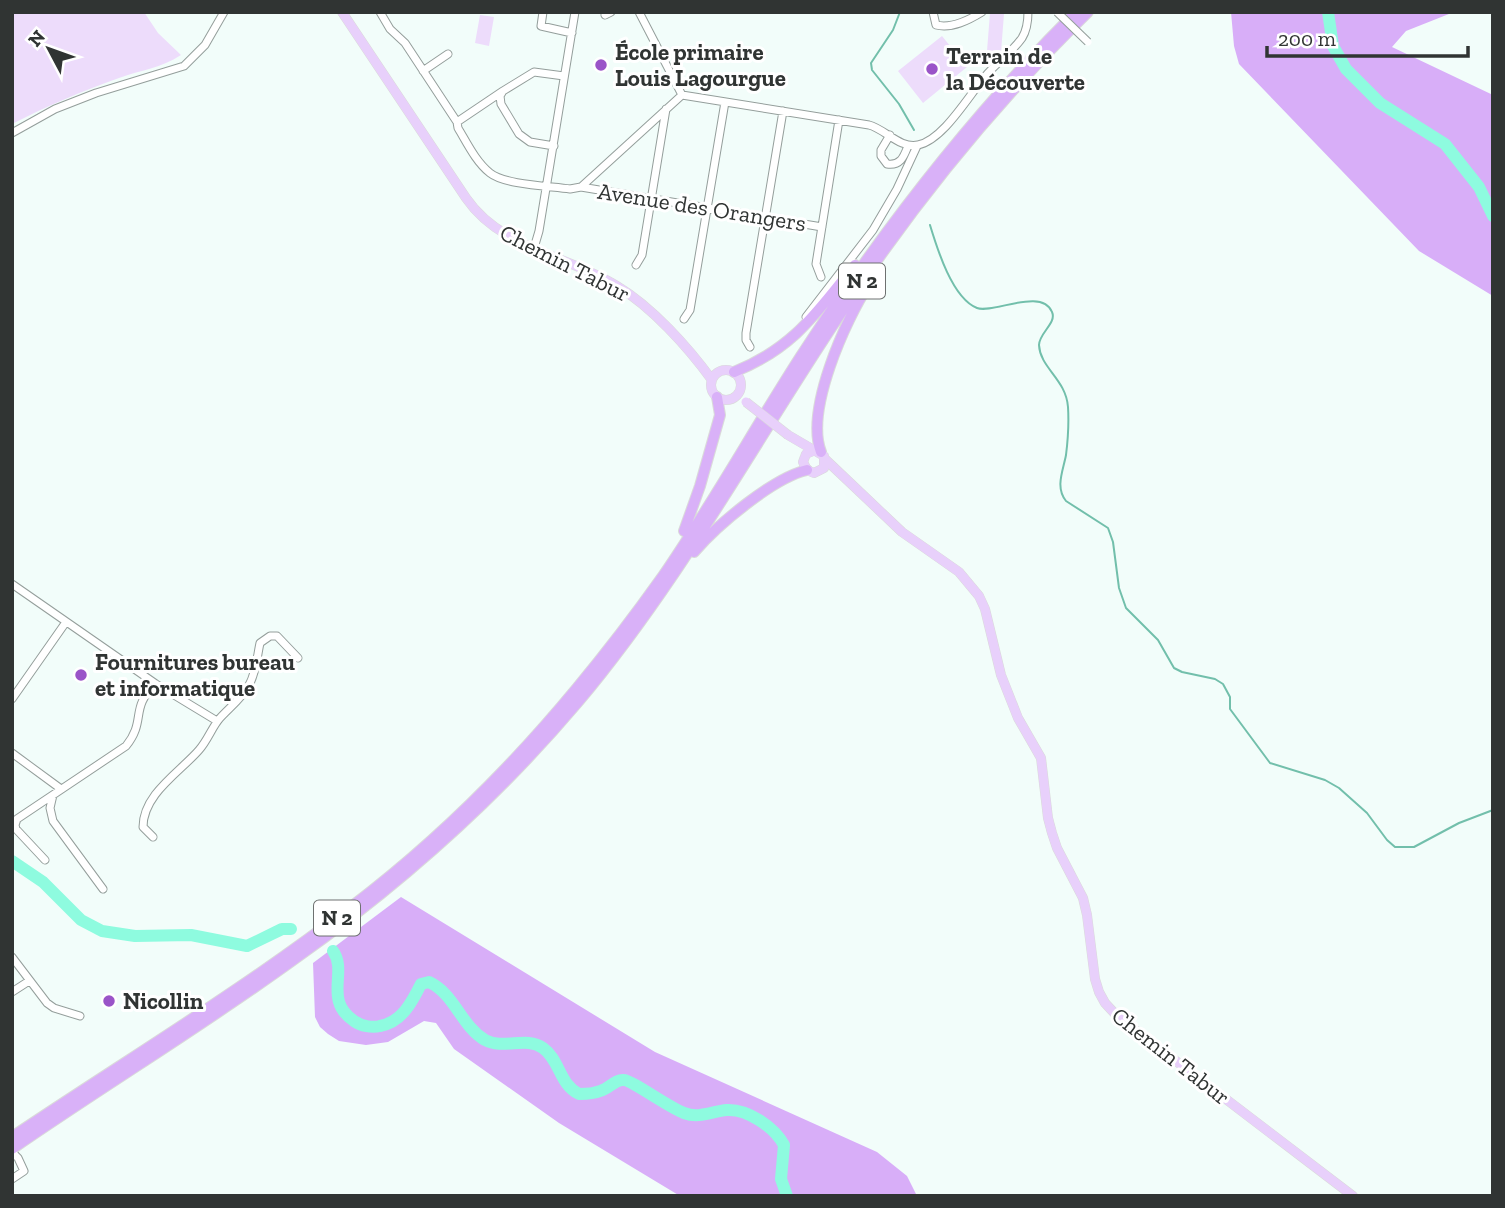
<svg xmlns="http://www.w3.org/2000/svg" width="1505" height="1208" font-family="'Zilla Slab',serif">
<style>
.green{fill:#eddcfb}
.forest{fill:#d8aef8}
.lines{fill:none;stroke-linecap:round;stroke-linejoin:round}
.stream{stroke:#72bfab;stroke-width:2}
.river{stroke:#8efbdf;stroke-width:12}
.minor-casing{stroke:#949e9b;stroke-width:9}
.major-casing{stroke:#dadada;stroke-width:10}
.highway-casing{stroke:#dadada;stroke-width:12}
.minor{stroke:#fff;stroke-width:7}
.major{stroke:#e8d0fb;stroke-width:9}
.highway{stroke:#d9b1f8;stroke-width:10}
.minor-bridge-casing{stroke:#949e9b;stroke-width:9;stroke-linecap:butt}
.major-bridge-casing{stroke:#dadada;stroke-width:10;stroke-linecap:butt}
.minor-bridge{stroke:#fff;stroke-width:7}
.major-bridge{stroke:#e8d0fb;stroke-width:9}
.poi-dot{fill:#9a54c8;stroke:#fff;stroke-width:2.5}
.labels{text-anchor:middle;stroke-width:6;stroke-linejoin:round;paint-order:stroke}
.shield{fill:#fff;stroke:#6e7170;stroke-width:2}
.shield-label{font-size:21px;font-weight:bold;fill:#303433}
.poi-label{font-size:23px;font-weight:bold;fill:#303433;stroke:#fff;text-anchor:start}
.street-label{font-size:23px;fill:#303433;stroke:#fff}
</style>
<rect width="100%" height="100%" fill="#f2fdfa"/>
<!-- green -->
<path class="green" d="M12 12H144L158 33 181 55C161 68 141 70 119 78 82 91 47 106 12 124Z
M990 13 1004 14 1001 52 987 51Z
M480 15 494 17 489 46 475 43Z
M942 36 967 67 923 103 898 71Z"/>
<!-- forest -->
<path class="forest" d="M1231 12H1454L1406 31 1392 47 1493 95V296L1419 251 1239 64 1234 46Z
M401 897 655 1052 877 1152 907 1176 917 1196H680L559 1123 454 1049 436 1023 424 1021 388 1042 366 1045 339 1041 328 1034 320 1027 315 1017 313 963Z"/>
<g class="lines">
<!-- stream -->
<path class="stream" d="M900 12 893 30 871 63 872 70 899 104 914 130
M930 225C937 248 952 298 977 308 993 314 1042 287 1052 312 1057 323 1039 333 1039 345 1040 368 1066 379 1068 407 1069 423 1068 439 1066 455 1063 471 1055 487 1066 501L1108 528 1113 542 1119 588 1126 608 1158 640 1174 668 1182 672 1215 679 1223 684 1230 697V709L1270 763 1325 780 1339 788 1367 813 1387 840 1395 847H1414L1459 823 1493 810"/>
<!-- river -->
<path class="river" d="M1328 12 1333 46 1346 69 1380 103 1445 144 1479 187 1493 216
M12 861 43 882 81 920 102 931 135 936 191 935 247 946 282 929H291
M333 951C348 972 323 1000 354 1021 361 1026 372 1028 380 1026 402 1022 412 1002 421 984L429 982C455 994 461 1026 485 1040 504 1050 526 1036 543 1048 560 1060 559 1084 579 1094 586 1094 593 1094 600 1091 609 1089 615 1079 624 1080 631 1080 670 1108 684 1113 700 1119 712 1111 727 1110 748 1109 774 1127 784 1145L781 1179 787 1196"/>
<defs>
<path id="minor" d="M380 12 390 29 405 43 457 122 458 128C467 143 476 162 490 173 505 185 550 186 570 189L581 187 682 95
M543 12 541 26 572 33
M639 12 682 95
M933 12 936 25C952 29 969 20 982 12
M605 15 611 12
M423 71 448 54
M682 95 869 125C885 129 900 149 918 145 944 140 970 93 988 73 999 61 1013 51 1022 38 1027 30 1028 21 1028 12
M457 122 503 91
M12 133 55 109 96 93 184 66 205 45 224 12
M890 135 881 150V156L887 164C901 166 904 156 908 146
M554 146 530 142 519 134 501 104 500 96 503 91 534 72 564 76
M581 187 822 227
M534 248 539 231 575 12
M636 265 642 255 666 109
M821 277 816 264 839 120
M806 317 873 230 897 189 917 146
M684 319 690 310 725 102
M750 347 746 340V333L783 111
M12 584 156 684 217 721
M12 699 66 622
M12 753 61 789
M53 795 50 808 53 821 103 889
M153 837 143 827C143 794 180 772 199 750 208 740 212 727 220 718 230 707 242 698 249 685 256 673 257 657 260 643L270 636H277L298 658
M45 860 16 829 15 825 17 819 126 746C147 720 129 708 156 684
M12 957 47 1003 54 1008 80 1016
M12 992 29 981
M12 1152 18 1158 24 1171 12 1179"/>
<path id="major" d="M342 12 466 198C501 249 567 255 617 286 652 307 688 347 712 380
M711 385a15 15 0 1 1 30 0a15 15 0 1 1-30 0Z
M788 435 824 456V468L814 473 807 470 803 462 806 454 813 451
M825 459 902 532 959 572 979 596 985 609 1001 675 1018 718 1041 758 1048 818 1052 833 1057 848 1083 898 1087 915 1095 979 1099 992 1105 1003 1117 1016 1353 1196"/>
<path id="highway" d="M734 372C794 348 816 313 855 265
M821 452C805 410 845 321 869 284
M684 531 700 486 720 415 717 397
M694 552C717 525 773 478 807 470
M12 1137C125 1061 243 990 351 907 434 844 510 769 577 688 607 652 636 614 663 576 712 505 754 429 801 356 881 233 971 116 1076 12
M12 1149C106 1084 204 1025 296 958 400 884 496 799 578 702 679 582 754 443 841 313 912 205 996 102 1088 12"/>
</defs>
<!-- minor casing -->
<use href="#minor" class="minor-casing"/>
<!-- major casing -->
<use href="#major" class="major-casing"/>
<!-- highway casing -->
<use href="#highway" class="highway-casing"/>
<!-- minor -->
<use href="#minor" class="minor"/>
<!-- major -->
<use href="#major" class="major"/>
<!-- highway -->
<use href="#highway" class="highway"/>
<defs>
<path id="minor-bridge" d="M1057 12 1088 42"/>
<path id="major-bridge" d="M746 402 788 435"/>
</defs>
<!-- minor-bridge casing -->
<use href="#minor-bridge" class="minor-bridge-casing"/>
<!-- major-bridge casing -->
<use href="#major-bridge" class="major-bridge-casing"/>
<!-- minor-bridge -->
<use href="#minor-bridge" class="minor-bridge"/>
<!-- major-bridge -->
<use href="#major-bridge" class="major-bridge"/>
</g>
<!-- markers -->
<g class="poi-dot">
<circle cx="601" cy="65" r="7"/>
<circle cx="932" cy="69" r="7"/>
<circle cx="81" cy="675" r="7"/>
<circle cx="109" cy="1001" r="7"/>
</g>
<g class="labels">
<!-- shield labels -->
<g class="shield">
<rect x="839" y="263.5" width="46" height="35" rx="5"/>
<rect x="314" y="900.5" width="46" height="35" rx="5"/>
</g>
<g class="shield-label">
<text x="862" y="288">N 2</text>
<text x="337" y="925">N 2</text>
</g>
<!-- poi labels -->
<g class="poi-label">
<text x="615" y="60">École primaire<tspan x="615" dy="26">Louis Lagourgue</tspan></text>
<text x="946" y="64">Terrain de<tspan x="946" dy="26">la Découverte</tspan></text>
<text x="95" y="670">Fournitures bureau<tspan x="95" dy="26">et informatique</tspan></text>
<text x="123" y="1009">Nicollin</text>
</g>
<!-- street labels -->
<g class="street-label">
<text transform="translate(702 207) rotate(9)" y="8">Avenue des Orangers</text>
<text transform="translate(565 263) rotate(27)" y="8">Chemin Tabur</text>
<text transform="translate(1171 1056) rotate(38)" y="8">Chemin Tabur</text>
</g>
</g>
<!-- border -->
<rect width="1505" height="1208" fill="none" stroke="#303433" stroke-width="28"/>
<!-- north arrow -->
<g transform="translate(49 49) rotate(311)" stroke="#ffffff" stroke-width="5" paint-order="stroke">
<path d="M0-5L12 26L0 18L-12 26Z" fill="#303433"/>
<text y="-10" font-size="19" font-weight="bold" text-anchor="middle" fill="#303433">N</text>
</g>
<!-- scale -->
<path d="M1267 46v10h201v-10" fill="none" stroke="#303433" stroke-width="3.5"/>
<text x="1278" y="46" font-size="21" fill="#303433" stroke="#ffffff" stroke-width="5" paint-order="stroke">200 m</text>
</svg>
